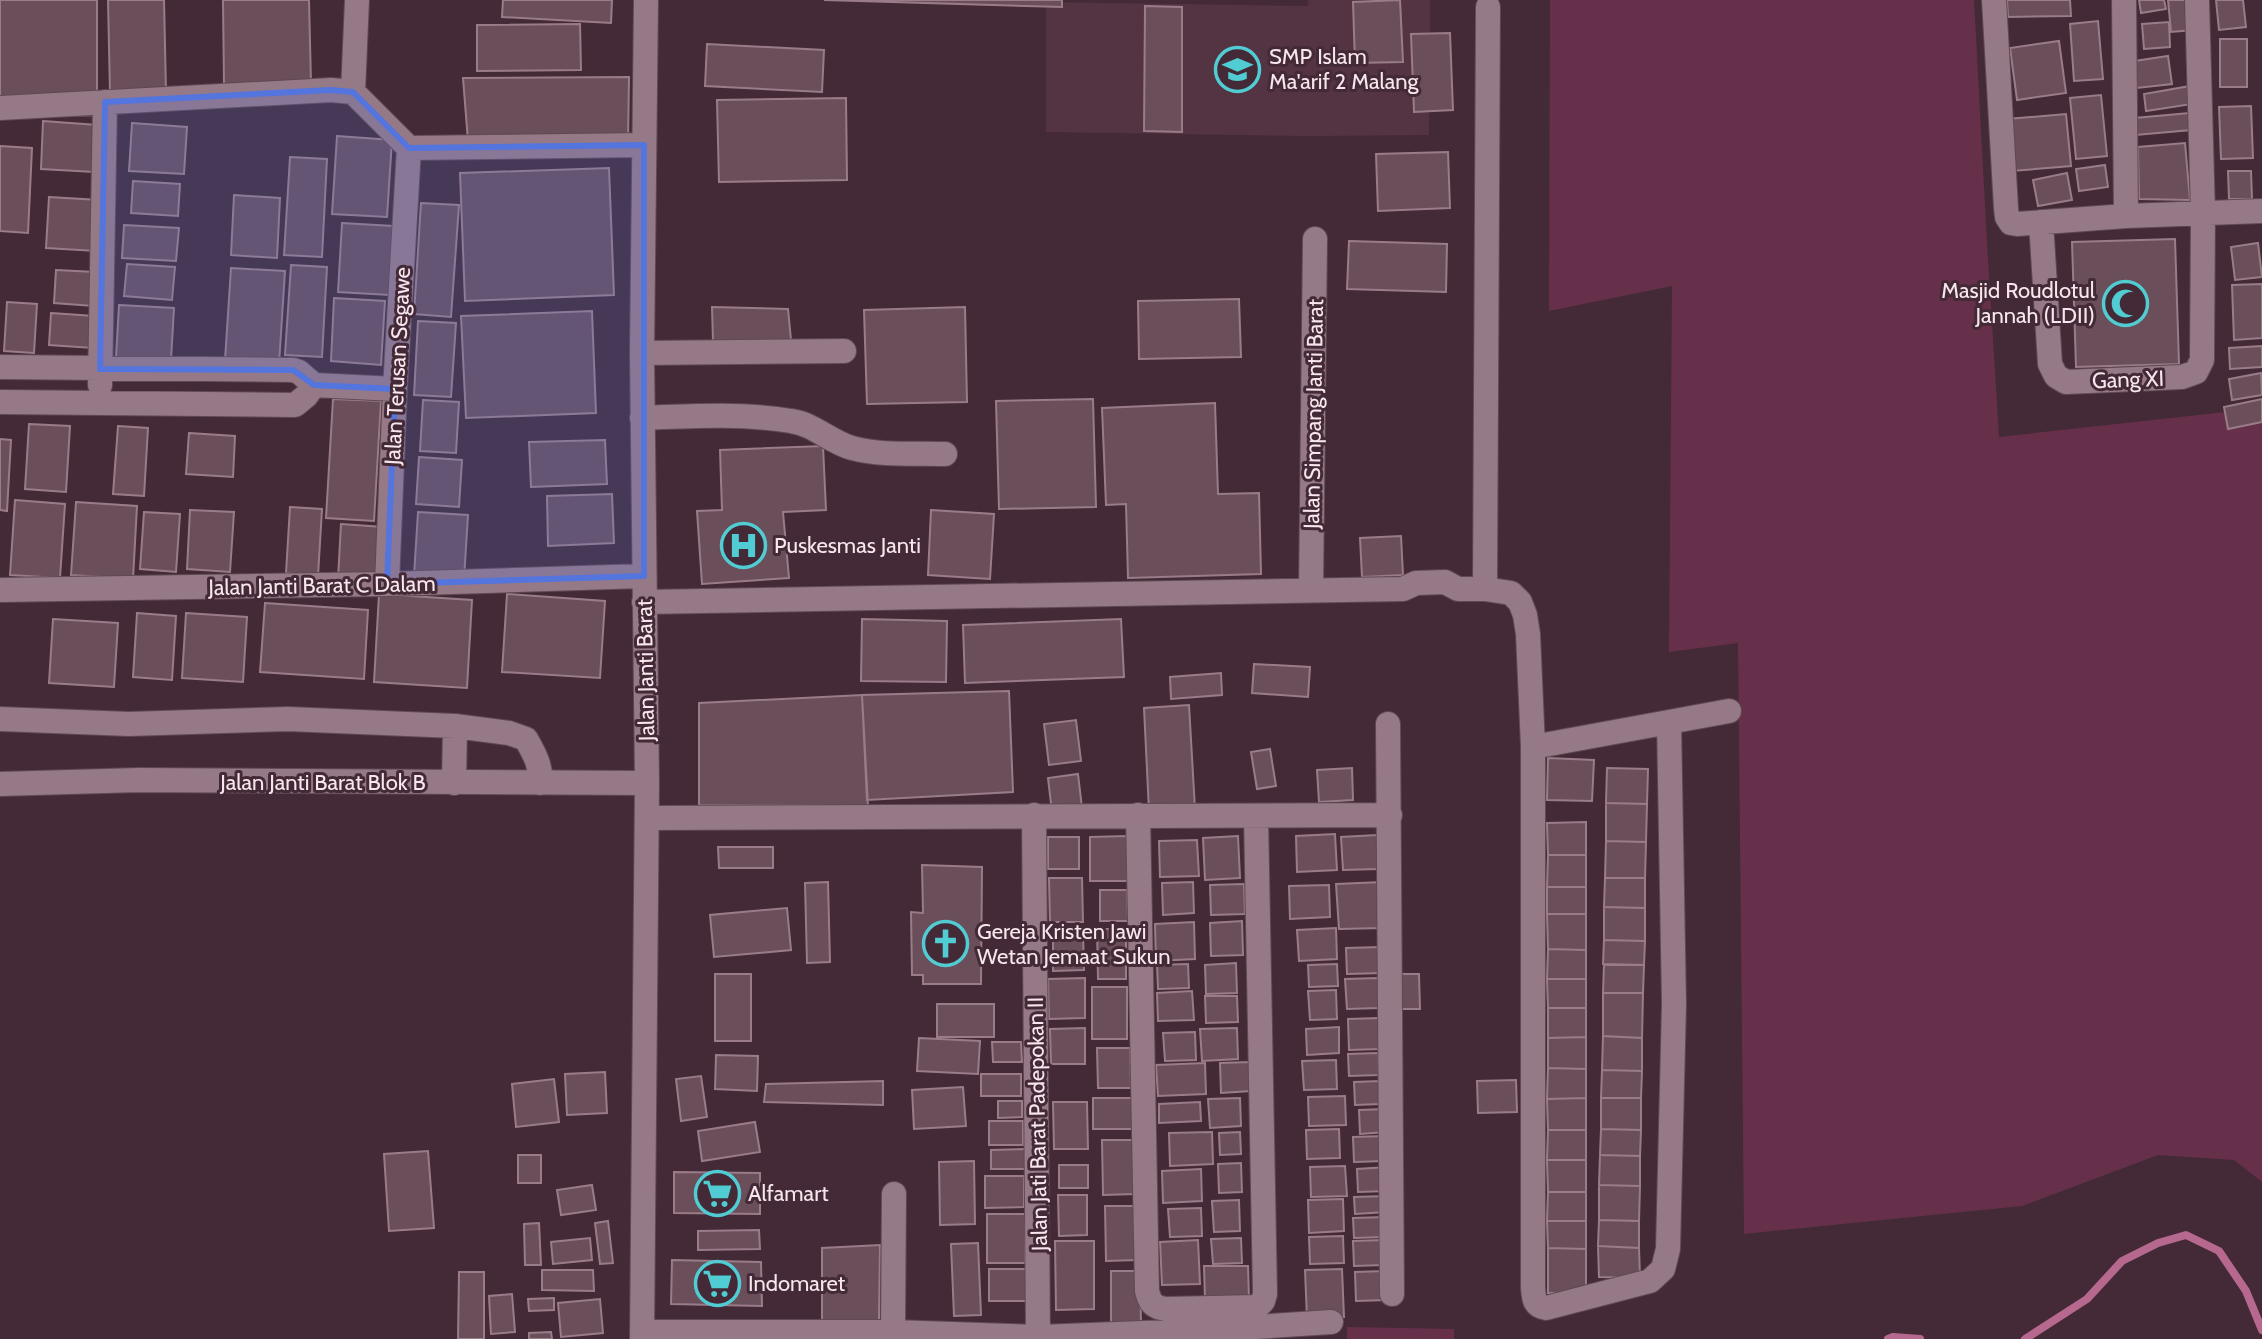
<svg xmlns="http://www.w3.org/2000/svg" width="2262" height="1339" font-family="Cabin,sans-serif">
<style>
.built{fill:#543443}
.green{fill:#66304b}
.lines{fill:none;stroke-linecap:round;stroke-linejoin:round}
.stream{stroke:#b7688f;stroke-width:8}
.building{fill:#6a4e5a;stroke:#9a7c89;stroke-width:2}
.minor-casing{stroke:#5f4953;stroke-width:26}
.minor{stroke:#967986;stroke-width:24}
.marked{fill:#5474de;fill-opacity:0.2;stroke:#5474de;stroke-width:6;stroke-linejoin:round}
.labels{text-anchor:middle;stroke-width:6;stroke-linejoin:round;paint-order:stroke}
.poi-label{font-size:22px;fill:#f8e6ee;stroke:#432a36;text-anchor:start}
.street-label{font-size:22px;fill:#f8e6ee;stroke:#432a36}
</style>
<rect width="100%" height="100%" fill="#432a36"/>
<!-- built -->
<path class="built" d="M1308 0H1430L1429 135 1310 136 1046 132V2L1308 6Z"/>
<!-- green -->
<path class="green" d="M1550 0H1974L1987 243 1999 437 2262 408V1182L2234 1160 2158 1155 2022 1206 1744 1234 1738 643 1669 652 1672 286 1549 311Z
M1347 1327 1454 1329V1339H1347Z"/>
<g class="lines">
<!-- stream -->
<path class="stream" d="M1888 1339 1893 1337 1920 1339
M2025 1339 2087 1299 2122 1261 2158 1243 2186 1235 2219 1251 2246 1291 2262 1330"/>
</g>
<!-- building -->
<path class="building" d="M0 0H97V101H0Z
M108 0H164L166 92 110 93Z
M223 0H309L311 84 224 85Z
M503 0H612L611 23 502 17Z
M824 0H1062V7Z
M1400 0 1403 62 1355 63 1353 2Z
M2007 0H2070L2071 16 2008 17Z
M2139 0H2164L2166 9 2141 13Z
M2168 0H2191L2193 30 2171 32Z
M2216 0H2243L2246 27 2219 30Z
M1145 6 1182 7V132L1144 131Z
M2098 21 2103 79 2074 81 2070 24Z
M2169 22 2170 47 2144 49 2142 24Z
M580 24 581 70 477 71V25Z
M1450 33 1453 110 1414 112 1411 34Z
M2220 39H2247V87H2220Z
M2059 41 2066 93 2017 100 2010 48Z
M707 44 824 50 822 92 705 86Z
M2168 56 2172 84 2137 88 2134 61Z
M629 77 628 142 468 141 463 78Z
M2190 86 2192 104 2146 111 2144 94Z
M2101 95 2107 156 2076 159 2070 98Z
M846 98 847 180 719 182 717 100Z
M2251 106 2253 158 2221 159 2219 107Z
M2189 113 2191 130 2136 135 2135 118Z
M2066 114 2071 166 2012 171 2007 119Z
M43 121 97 125 94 172 41 169Z
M132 123 187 127 184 174 129 171Z
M337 136 392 140 387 217 332 214Z
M2185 143 2190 200 2139 199 2138 147Z
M0 146 32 148 28 233 0 231Z
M1448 152 1450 208 1378 211 1376 154Z
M290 157 327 159 322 257 284 255Z
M2105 165 2108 187 2079 191 2076 169Z
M609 168 614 295 465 301 460 173Z
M2228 171H2251L2252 199H2229Z
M2067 173 2072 200 2038 206 2033 180Z
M133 181 180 184 178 216 131 213Z
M234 195 280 198 277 258 231 255Z
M49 197 99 200 96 251 46 248Z
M421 203 459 205 451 317 414 314Z
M342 223 393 226 389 295 338 292Z
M124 225 179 228 176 261 122 258Z
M2175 239 2179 364 2076 367 2072 242Z
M1349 241 1447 244 1446 292 1347 289Z
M2258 243 2262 277 2235 280 2231 247Z
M127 264 175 267 172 300 124 296Z
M291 265 327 267 322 357 285 355Z
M231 268 285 271 279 364 225 360Z
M56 270 95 272 93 306 54 303Z
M2262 284V338L2234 340 2232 285Z
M334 298 385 301 381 365 331 361Z
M1239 299 1241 357 1139 359 1138 301Z
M7 302 37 304 34 353 4 351Z
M119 305 174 308 171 360 116 357Z
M712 307 788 309 791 340 713 341Z
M965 307 967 402 867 404 864 310Z
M592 311 596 413 466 418 461 316Z
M51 313 94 316 93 348 49 345Z
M418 321 456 323 451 397 414 395Z
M2262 346V367L2230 369 2229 348Z
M2261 373 2262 395 2232 400 2229 379Z
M333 399 381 401 374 521 326 518Z
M1093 399 1096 507 999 509 996 401Z
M2262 399V422L2228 429 2224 407Z
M423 400 459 402 456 453 420 451Z
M1215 403 1218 494 1259 493 1261 574 1128 578 1126 504 1106 505 1102 408Z
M29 424 70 426 66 492 25 489Z
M118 426 148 428 144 496 113 494Z
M189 433 235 436 233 477 186 474Z
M0 439 11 440 7 511 0 510Z
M605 440 607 484 531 487 529 442Z
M823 446 826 510 783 512 789 578 702 584 697 511 722 510 720 450Z
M419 457 462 460 459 507 416 504Z
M612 494 614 543 548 546 547 496Z
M15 500 65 504 60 578 10 575Z
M76 502 137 506 133 579 71 575Z
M290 507 322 509 318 576 286 573Z
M190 510 234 512 230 572 187 569Z
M931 510 994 514 990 579 928 575Z
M144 512 180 514 176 572 140 569Z
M418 512 468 515 464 579 414 576Z
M341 524 383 527 380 581 338 579Z
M1401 536 1403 575 1362 577 1360 538Z
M379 594 472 600 467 688 374 682Z
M507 594 605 601 600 678 502 672Z
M265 603 368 610 364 679 260 672Z
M137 613 176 616 172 680 133 677Z
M186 613 247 617 243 682 182 678Z
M53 619 118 623 114 687 49 683Z
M862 619 947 621 946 682 861 681Z
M1121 619 1124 677 965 683 963 625Z
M1254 664 1310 667 1308 697 1252 693Z
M1221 673 1222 695 1171 699 1170 677Z
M1009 691 1013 792 867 800 862 695Z
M862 695 868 806 699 805V703Z
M1189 705 1195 809 1149 811 1144 708Z
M1076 720 1081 761 1049 765 1044 724Z
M1270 749 1276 786 1257 789 1251 752Z
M1548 758 1594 760 1592 801 1547 800Z
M1352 768 1353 800 1319 802 1317 770Z
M1607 768 1648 769 1647 804 1606 803Z
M1078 774 1082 808 1052 812 1048 778Z
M1606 803 1647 804 1646 842 1606 841Z
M1586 822V855H1548L1547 823Z
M1335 834 1337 870 1297 872 1296 836Z
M1377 835 1378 869 1343 870 1341 837Z
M1127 836V881H1090V837Z
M1238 836 1240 878 1205 880 1203 838Z
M1048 837H1079V869H1048Z
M1197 840 1199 876 1160 877 1159 841Z
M1606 841 1646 842 1645 878H1605Z
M718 847H773V868H719Z
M1548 855H1586V887H1547Z
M922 865 982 867 981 984H923V975H912L911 912 923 913Z
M1049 878H1082L1083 922H1050Z
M1605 878H1645V908L1604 907Z
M828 882 830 962 807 963 805 883Z
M1193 882 1194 913 1163 915 1162 883Z
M1382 882 1384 928 1339 929 1336 884Z
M1244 884 1245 914 1211 915 1210 885Z
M1329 885 1330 917 1290 919 1289 886Z
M1547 887H1586V914H1547Z
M1100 890H1127L1128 921H1100Z
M1604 907 1645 908V941L1604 940Z
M787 908 791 950 714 957 710 915Z
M1547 914H1586V950L1548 949Z
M1242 921 1243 955 1211 956 1210 923Z
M1194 922 1195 959 1156 961 1155 924Z
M1336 928 1337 959 1299 961 1297 930Z
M1097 929H1126V979H1098Z
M1083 933 1084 970 1053 971V934Z
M1604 940 1645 941 1644 965 1603 964Z
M1382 947 1383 973 1347 974 1346 948Z
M1548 949 1586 950V979H1547Z
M1236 963 1237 993 1206 994 1205 965Z
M1188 964 1189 988 1158 989 1157 965Z
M1337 964 1338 986 1309 987 1308 965Z
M1604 965H1644L1643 993H1603Z
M715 974H751V1041H715Z
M1398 974H1419L1420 1009H1400Z
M1085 978V1018L1049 1019 1048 979Z
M1378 978 1380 1008 1347 1009 1345 979Z
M1547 979H1586V1008H1548Z
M1092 987H1127V1039H1092Z
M1336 990 1337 1019 1310 1020 1308 991Z
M1192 991 1194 1020 1158 1021 1157 993Z
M1603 993H1643L1642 1038 1603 1036Z
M1205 996H1237L1238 1022 1206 1023Z
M937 1004H994V1037H937Z
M1548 1008H1586V1037L1548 1038Z
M1379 1018 1380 1049 1349 1050 1348 1019Z
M1339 1027V1053L1307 1055 1306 1029Z
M1085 1028V1064H1051L1050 1029Z
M1237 1028 1238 1059 1202 1061 1200 1029Z
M1195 1032 1196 1060 1165 1061 1163 1033Z
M1603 1036 1642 1038V1071L1602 1070Z
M1586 1037V1069L1548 1068V1038Z
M919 1038 980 1041 978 1074 917 1071Z
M992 1042H1021L1022 1062H993Z
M1097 1048H1130L1131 1088H1098Z
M1378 1053 1379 1075 1349 1076 1348 1054Z
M716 1055 758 1056 757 1091 715 1089Z
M1336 1060 1337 1089 1304 1090 1302 1061Z
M1250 1062 1251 1091 1221 1093 1220 1063Z
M1205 1063 1206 1094 1158 1096 1156 1065Z
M1548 1068 1586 1069V1098L1547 1099Z
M1602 1070 1642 1071 1641 1098H1601Z
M605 1072 607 1113 567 1115 565 1074Z
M981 1074H1021V1096H981Z
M701 1076 707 1117 681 1121 676 1079Z
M554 1079 559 1122 516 1127 512 1084Z
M1516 1080 1517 1112 1478 1113 1477 1081Z
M883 1081V1105L764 1102 766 1084Z
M1380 1081 1381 1104 1355 1105 1354 1082Z
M963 1087 966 1126 914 1129 912 1090Z
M1345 1096 1346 1125 1309 1126 1308 1097Z
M1093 1098H1133L1134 1129H1093Z
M1240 1098 1241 1126 1210 1128 1208 1099Z
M1586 1098V1130H1548L1547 1099Z
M1601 1098H1641V1130L1601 1129Z
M998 1101H1022V1117L998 1118Z
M1053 1102H1087L1088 1149H1054Z
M1200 1102 1201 1121 1159 1123V1104Z
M1385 1109 1386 1132 1360 1134 1359 1110Z
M989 1121H1023V1145H989Z
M755 1122 760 1152 702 1161 698 1131Z
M1339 1129 1340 1158 1307 1159 1306 1130Z
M1601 1129 1641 1130 1640 1156 1600 1155Z
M1548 1130H1586V1160H1547Z
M1212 1132 1213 1164 1170 1166 1169 1133Z
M1240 1132 1241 1154 1220 1155 1219 1133Z
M1384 1136 1385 1161 1354 1162 1353 1137Z
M1102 1140H1134L1135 1194 1103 1195Z
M1025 1149V1169H991V1150Z
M428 1151 434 1228 389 1231 384 1154Z
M518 1155H541V1183H518Z
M1600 1155 1640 1156V1186L1599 1185Z
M1547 1160H1586V1192H1548Z
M974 1161 975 1224 940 1225 939 1162Z
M1241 1163 1242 1192 1219 1193 1218 1164Z
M1059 1165H1088V1188H1059Z
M1345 1166 1347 1196 1311 1197 1310 1167Z
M1387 1167 1388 1191 1358 1192 1357 1169Z
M1201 1169 1202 1201 1163 1203 1162 1171Z
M674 1172 760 1173V1214L674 1213Z
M985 1176H1024V1207L985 1208Z
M592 1185 596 1210 561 1215 557 1190Z
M1599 1185 1640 1186 1639 1221 1599 1220Z
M1548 1192H1586V1221H1547Z
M1058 1195H1087V1235L1059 1236Z
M1386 1196 1387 1212 1355 1214 1354 1197Z
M1343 1199 1344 1231 1309 1233 1308 1200Z
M1239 1200 1240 1231 1214 1232 1212 1201Z
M1105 1206H1137V1260L1106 1261Z
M1201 1208 1202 1236 1170 1237 1168 1209Z
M987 1214H1025V1263H987Z
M1385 1217V1237L1354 1238 1353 1218Z
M1599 1220 1639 1221V1248L1598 1246Z
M608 1221 613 1263 600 1264 595 1223Z
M1547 1221H1586V1249L1548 1248Z
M539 1223 541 1265H525L524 1224Z
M759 1230 760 1249 698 1250V1231Z
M1343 1236 1344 1263 1310 1264 1309 1237Z
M590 1238 592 1260 553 1264 551 1242Z
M1241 1238 1242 1263 1213 1264 1211 1239Z
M1198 1240 1200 1284 1162 1285 1160 1242Z
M1382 1240 1384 1265 1354 1266 1353 1241Z
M1055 1241H1094V1309L1056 1310Z
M978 1243 981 1315 954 1316 951 1244Z
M880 1245 879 1320H822V1248Z
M1598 1246 1639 1248 1640 1278 1599 1277Z
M1548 1248 1586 1249V1293H1548Z
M672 1260 761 1262 762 1306 671 1304Z
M1204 1266H1248L1249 1299H1205Z
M989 1269H1027V1301H989Z
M1342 1269 1344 1317 1307 1318 1305 1270Z
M542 1270H593L594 1291 542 1290Z
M1111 1271H1140L1141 1325 1111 1326Z
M1386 1271 1388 1300 1356 1301 1355 1272Z
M459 1272H484V1339H458Z
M512 1294 515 1332 491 1334 489 1296Z
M554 1298V1310L529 1311 528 1299Z
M600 1299 603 1333 561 1337 558 1303Z
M551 1332 552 1339H529V1333Z"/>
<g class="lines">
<defs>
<path id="minor" d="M1994 0 2006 208 2007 217 2011 223 2017 224 2126 216 2262 211
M2124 0 2126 216
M353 92 357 0
M0 108 331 90 353 92 409 148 644 145
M2041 222 2050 364 2056 376 2066 382 2182 377 2196 372 2202 360 2203 213 2197 0
M642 353 844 351
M0 367 293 370 299 372 314 385 395 389
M100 385 105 102
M0 402 295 405 306 396 314 385
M642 418C691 416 742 413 791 421 814 424 830 442 852 448 882 456 915 453 945 454
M387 584 395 389 409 148
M1485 589 1488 7
M0 590 387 584 644 576
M1311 590 1315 239
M644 602 1403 589 1416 583 1445 582 1458 589H1485L1511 593 1520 602 1525 615 1528 634 1533 747V1288C1534 1299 1534 1306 1546 1308L1650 1281 1663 1269 1668 1249 1674 1004 1669 722
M0 719 129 724 288 719 455 726 509 733 526 739C534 753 542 767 540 783
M1388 724 1392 1294
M1533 747 1729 711
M454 783 455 726
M0 784 139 780 647 783
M1034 815 1038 1337
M1138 815 1147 1291C1150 1303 1153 1307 1166 1309L1257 1307 1263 1301 1265 1294 1256 816
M647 818 1390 815
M642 1332H893L1038 1337 1195 1331 1331 1322
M893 1332 894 1194
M642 1339 647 783 642 353 646 0"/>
</defs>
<!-- minor casing -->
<use href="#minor" class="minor-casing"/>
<!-- minor -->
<use href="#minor" class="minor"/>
</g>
<!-- marked area -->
<path class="marked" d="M331 90 353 92 409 148 644 145V576L387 584 395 389 314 385 293 370 100 369 105 102Z"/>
<!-- icons -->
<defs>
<symbol id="school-ring" viewBox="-11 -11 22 22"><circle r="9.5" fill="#432a36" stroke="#51ccd3" stroke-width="1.5"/><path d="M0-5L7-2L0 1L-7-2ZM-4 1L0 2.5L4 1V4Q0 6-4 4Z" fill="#51ccd3"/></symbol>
<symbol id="mosque-ring" viewBox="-11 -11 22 22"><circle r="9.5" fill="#432a36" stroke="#51ccd3" stroke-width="1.5"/><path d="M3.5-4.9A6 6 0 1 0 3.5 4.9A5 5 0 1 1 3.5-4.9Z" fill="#51ccd3"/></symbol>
<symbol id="hospital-ring" viewBox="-11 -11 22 22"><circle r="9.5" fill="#432a36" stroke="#51ccd3" stroke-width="1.5"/><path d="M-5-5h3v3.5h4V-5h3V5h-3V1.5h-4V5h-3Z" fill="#51ccd3"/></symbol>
<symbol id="church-ring" viewBox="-11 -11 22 22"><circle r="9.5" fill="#432a36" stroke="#51ccd3" stroke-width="1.5"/><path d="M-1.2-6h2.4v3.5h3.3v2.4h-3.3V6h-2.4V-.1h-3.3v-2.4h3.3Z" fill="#51ccd3"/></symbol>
<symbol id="supermarket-ring" viewBox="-11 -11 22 22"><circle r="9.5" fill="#432a36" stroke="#51ccd3" stroke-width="1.5"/><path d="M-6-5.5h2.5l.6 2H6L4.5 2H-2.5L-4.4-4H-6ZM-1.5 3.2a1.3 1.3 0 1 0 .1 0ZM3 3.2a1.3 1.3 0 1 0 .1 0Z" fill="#51ccd3"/></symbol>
</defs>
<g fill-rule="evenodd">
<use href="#school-ring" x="1212" y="44" width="51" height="51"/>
<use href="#mosque-ring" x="2100" y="278" width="51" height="51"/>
<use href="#hospital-ring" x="718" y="520" width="51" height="51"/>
<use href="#church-ring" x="920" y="918" width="51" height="51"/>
<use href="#supermarket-ring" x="692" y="1168" width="51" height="51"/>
<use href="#supermarket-ring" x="692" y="1258" width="51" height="51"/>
</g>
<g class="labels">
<!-- poi labels -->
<g class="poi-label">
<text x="1269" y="64">SMP Islam<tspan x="1269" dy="25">Ma'arif 2 Malang</tspan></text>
<text x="2095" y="298" text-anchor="end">Masjid Roudlotul<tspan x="2095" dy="25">Jannah (LDII)</tspan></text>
<text x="774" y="553">Puskesmas Janti</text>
<text x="977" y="939">Gereja Kristen Jawi<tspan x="977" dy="25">Wetan Jemaat Sukun</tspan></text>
<text x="748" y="1201">Alfamart</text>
<text x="748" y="1291">Indomaret</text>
</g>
<!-- street labels -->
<g class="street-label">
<text transform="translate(397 366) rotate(-87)" y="8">Jalan Terusan Segawe</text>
<text transform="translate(2128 379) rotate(-2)" y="8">Gang XI</text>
<text transform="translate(1313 414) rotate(-89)" y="8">Jalan Simpang Janti Barat</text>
<text transform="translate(322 585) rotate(-1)" y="8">Jalan Janti Barat C Dalam</text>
<text transform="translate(645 670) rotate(-91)" y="8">Jalan Janti Barat</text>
<text x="323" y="790">Jalan Janti Barat Blok B</text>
<text transform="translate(1037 1124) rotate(-91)" y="8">Jalan Jati Barat Padepokan II</text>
</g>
</g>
</svg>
